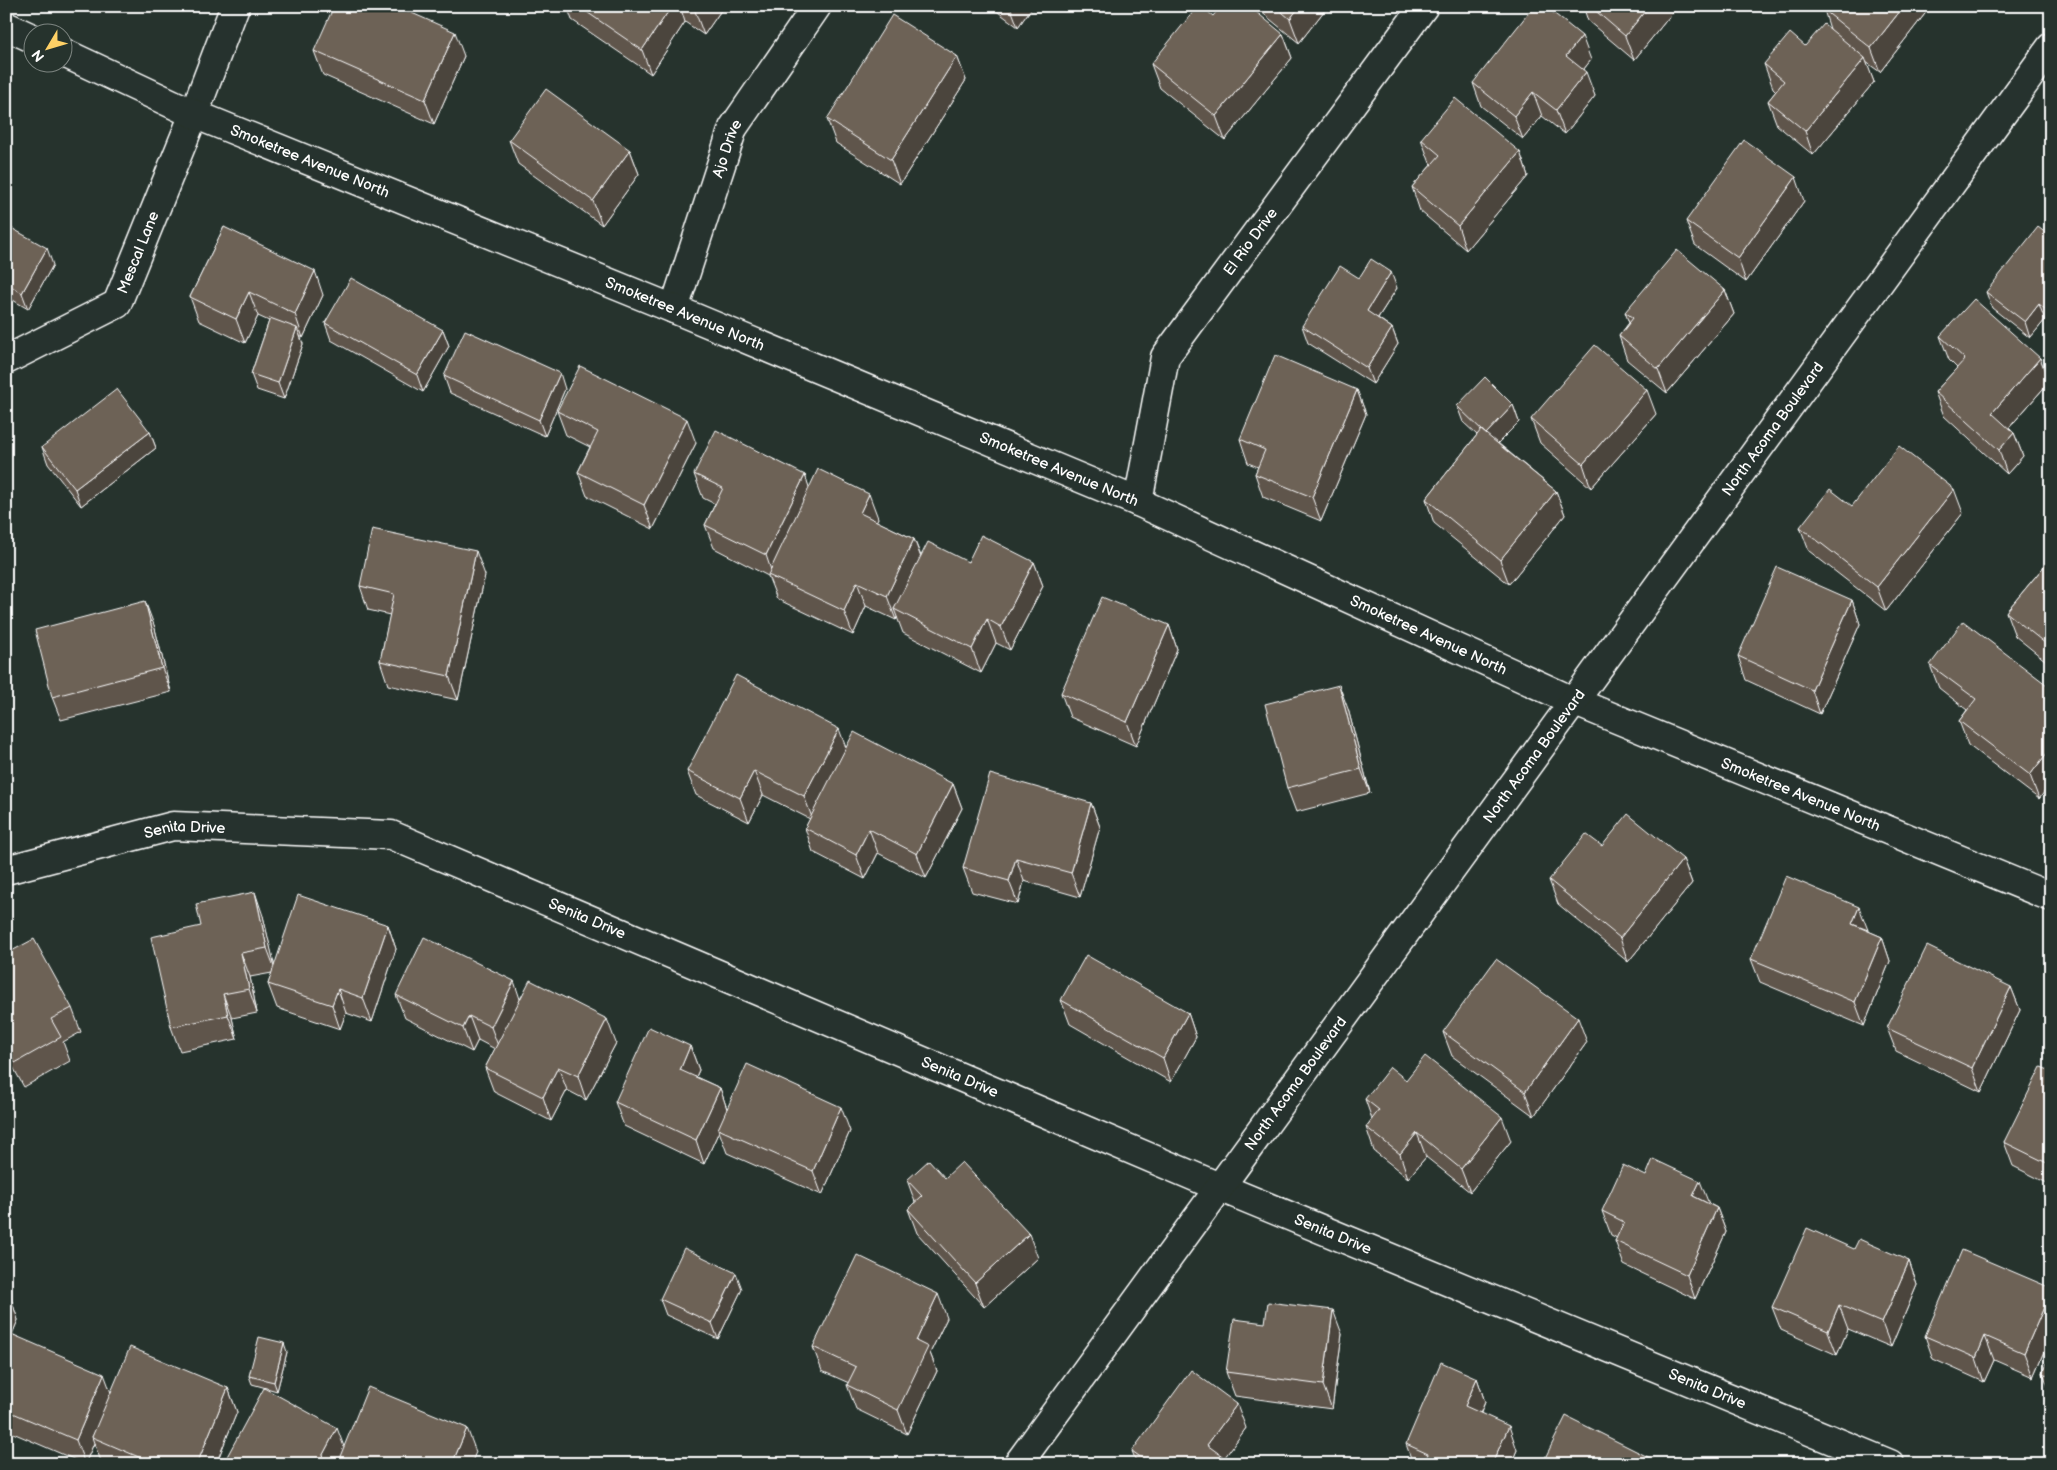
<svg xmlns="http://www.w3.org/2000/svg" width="2057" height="1470" font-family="'Balsamiq Sans',sans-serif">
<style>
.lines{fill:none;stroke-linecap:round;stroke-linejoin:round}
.minor-casing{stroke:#fff;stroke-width:31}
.tertiary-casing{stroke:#fff;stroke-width:31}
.secondary-casing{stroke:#fff;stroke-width:31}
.minor{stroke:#26332d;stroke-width:28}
.tertiary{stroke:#26332d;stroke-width:28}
.secondary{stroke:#26332d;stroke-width:28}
.wall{fill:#5e544b;stroke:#fff}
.shaded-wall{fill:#4c453d;stroke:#fff}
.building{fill:#6d6257;stroke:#fff}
.labels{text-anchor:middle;stroke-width:4;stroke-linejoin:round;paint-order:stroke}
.street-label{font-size:15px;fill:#fff;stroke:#26332d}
</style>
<rect width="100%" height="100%" fill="#26332d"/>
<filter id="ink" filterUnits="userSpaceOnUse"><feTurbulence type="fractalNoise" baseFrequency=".02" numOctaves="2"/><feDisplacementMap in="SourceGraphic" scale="10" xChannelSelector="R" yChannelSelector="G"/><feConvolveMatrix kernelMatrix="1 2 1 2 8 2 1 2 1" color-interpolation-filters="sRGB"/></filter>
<g filter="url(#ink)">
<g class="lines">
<defs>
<g id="minor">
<path id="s1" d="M674 309 733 128 817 6"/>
<path id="s2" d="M6 360 117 304 194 114 235 6"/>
<path id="s3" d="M1138 502 1165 357 1424 6"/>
<path id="s4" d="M6 870 173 826 391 835 1219 1187 1890 1464"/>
</g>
<g id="tertiary">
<path d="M6 26 32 38"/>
<path id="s5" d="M62 52 194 114 674 309 1138 502 1573 701 2051 897"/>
</g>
<g id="secondary">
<path id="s6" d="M1018 1464 2051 47"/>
</g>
</defs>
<!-- minor casing -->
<use href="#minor" class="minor-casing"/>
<!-- tertiary casing -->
<use href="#tertiary" class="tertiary-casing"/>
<!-- secondary casing -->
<use href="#secondary" class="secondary-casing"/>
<!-- minor -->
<use href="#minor" class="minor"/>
<!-- tertiary -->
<use href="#tertiary" class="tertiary"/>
<!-- secondary -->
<use href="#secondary" class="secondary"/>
</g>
<!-- wall -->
<path class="wall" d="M567 6H724L704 35 685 22 651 74 572 20Z
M990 6H1033L1018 27Z
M1254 6H1328L1299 43Z
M1583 6H1678L1634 60 1588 21Z
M1827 6H1931L1880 72 1866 62 1874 82 1813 155 1777 125 1768 101 1776 91 1773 88 1764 64 1805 46 1830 29 1824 10Z
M1213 16 1283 34 1292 58 1225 140 1160 88 1151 64Z
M314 51 464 56 434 124 323 75Z
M957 56 966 80 900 184 836 143 827 119Z
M1591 60 1583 70 1595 96 1565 134 1542 116 1523 139 1481 106 1473 83Z
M1421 139 1520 152 1528 176 1466 250 1420 211 1412 187 1432 164 1430 163Z
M509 140 630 150 639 174 602 225 518 164Z
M1804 201 1746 282 1695 245 1686 221Z
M6 225 53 265 28 309 6 296Z
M224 227 323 295 303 338 300 336 303 344 284 399 257 390 251 374 269 321 258 316 245 343 199 321 190 297Z
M2051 237V325L2045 320 2030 338 1992 308 1986 292Z
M1359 278 1397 288 1378 318 1392 328 1398 344 1373 384 1308 343 1302 326Z
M1725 290 1734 314 1667 393 1627 360 1619 336 1629 323 1625 312Z
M325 323 443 330 449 346 423 392 331 340Z
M1940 336 2040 358 2049 382 2009 428 2014 433 2023 456 2007 474 1944 416 1935 392 1957 368 1949 360Z
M444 376 565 389 545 436 450 393Z
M1357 390 1366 414 1321 521 1263 497 1255 474 1258 467 1248 463 1240 439Z
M1513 405 1519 422 1498 443 1556 491 1565 515 1509 584 1434 523 1426 499 1477 435 1463 422 1457 406Z
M557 411 696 443 653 529 587 496 578 472 590 447 566 435Z
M1656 414 1591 488 1540 443 1531 419Z
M150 432 156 448 81 506 48 464 42 447Z
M694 474 805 475 809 488 878 518 876 521 914 539 921 556 968 562H1034L1043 586 1010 650 996 643 981 673 903 633 897 617 896 620 866 606 853 635 777 599 768 576 714 548 705 525 715 504 703 498Z
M1852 506 1963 513 1886 611 1809 551 1800 527Z
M2051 558V665L2015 636 2006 612Z
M485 575 458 700 388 685 380 661 390 615 368 610 360 586Z
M1852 600 1860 624 1820 714 1746 680 1738 656Z
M154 625 171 692 61 720 52 697Z
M1169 625 1177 649 1136 746 1070 717 1061 693Z
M1930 665 2051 688V783L2039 799 1968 745 1959 721 1967 710 1939 688Z
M1348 709 1370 793 1296 812 1287 788Z
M846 748 953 784 962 808 926 878 878 853 865 879 813 852 805 828 810 819 763 795 749 822 696 795 687 771Z
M1091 803 1100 827 1080 897 1024 881 1018 904 972 892 963 868Z
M1602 846 1683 859 1692 883 1628 962 1558 904 1549 880Z
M263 916 274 965 388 925 396 949 372 1022 346 1013 340 1029 277 1008 268 984 272 973 250 977 257 1013 232 1018 237 1039 180 1051 171 1027Z
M1868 931 1882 937 1890 961 1864 1026 1760 982 1751 959Z
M6 954 72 1008 81 1032 63 1042 70 1061 24 1087 13 1067 6 1071Z
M2011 987 2020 1010 1981 1092 1896 1051 1887 1028Z
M396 995 520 999 616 1043 586 1100 567 1090 551 1121 494 1092 485 1068 495 1049 478 1040 472 1052 405 1018Z
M1061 1000 1188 1013 1196 1037 1171 1082 1070 1024Z
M1443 1032 1587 1042 1534 1116 1452 1056Z
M690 1046 699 1070 696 1077 720 1088 727 1109 850 1131 822 1195 727 1153 719 1131 704 1164 624 1126 615 1102Z
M2051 1071V1185L2013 1166 2004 1142Z
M1406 1080 1511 1141 1470 1192 1426 1157 1408 1178 1374 1151 1366 1127 1372 1119 1365 1099Z
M945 1178 1038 1258 984 1307 917 1233 908 1209 915 1202 907 1180Z
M1708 1203 1717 1208 1726 1232 1695 1299 1624 1265 1615 1241 1617 1238 1611 1235 1602 1211Z
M1854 1249 1909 1261 1917 1285 1891 1347 1848 1329 1837 1355 1781 1330 1772 1307Z
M2051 1288V1335L2033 1377 1994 1360 1984 1382 1933 1359 1925 1336Z
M742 1289 718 1339 666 1315 660 1299Z
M6 1295 10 1296 18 1320 12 1334 111 1392 228 1388 237 1412 216 1464H107L101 1461 94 1443 85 1464 6 1430Z
M947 1318 930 1353 937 1371 907 1434 856 1409 847 1385 849 1383 822 1371 813 1347Z
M1342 1334 1332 1409 1235 1396 1226 1372Z
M287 1352 277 1391 252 1384 249 1376Z
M2051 1353V1394L2043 1373Z
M1477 1378 1485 1402 1481 1413 1517 1450 1511 1464H1413L1406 1444Z
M1246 1428 1224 1458 1227 1464H1137L1132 1451Z"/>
<!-- shaded-wall -->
<path class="shaded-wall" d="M672 6H680L685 22 651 74 642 50Z
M699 6H724L704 35 695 11Z
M1010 6H1033L1018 27Z
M1300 6H1328L1299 43 1290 19Z
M1649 6H1678L1634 60 1625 36Z
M1904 6H1931L1880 72 1871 48Z
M455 32 464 56 434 124 425 100Z
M1283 34 1292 58 1225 140 1216 116Z
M1582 36 1591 60 1575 80 1566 56Z
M957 56 966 80 900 184 891 160Z
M1865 58 1874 82 1813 155 1805 131Z
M1586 72 1595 96 1565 134 1556 110Z
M1533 92 1542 116 1523 139 1514 116Z
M630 150 639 174 602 225 593 201Z
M1520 152 1528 176 1466 250 1458 226Z
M1796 177 1804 201 1746 282 1738 258Z
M47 248 53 265 28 309 22 293Z
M315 271 323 295 303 338 295 314Z
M1391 272 1397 288 1372 327 1367 311Z
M1725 290 1734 314 1667 393 1658 369Z
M249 292 258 316 245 343 236 319Z
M2039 304 2045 320 2030 338 2025 322Z
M297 328 303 344 284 399 278 383Z
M1392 328 1398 344 1373 384 1367 368Z
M443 330 449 346 423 392 417 375Z
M2040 358 2049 382 2001 437 1992 413Z
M560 373 565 389 545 436 539 420Z
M1357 390 1366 414 1321 521 1312 497Z
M1647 390 1656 414 1591 488 1583 464Z
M1513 405 1519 422 1491 450 1486 434Z
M687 419 696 443 653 529 644 505Z
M150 432 156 448 81 506 75 489Z
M2014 433 2023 456 2007 474 1999 450Z
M805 475 813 499 774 579 766 555Z
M1954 489 1963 513 1886 611 1877 587Z
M1556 491 1565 515 1509 584 1500 560Z
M869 494 878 518 869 537 860 513Z
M914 539 923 563 894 609 897 617 896 620 887 596Z
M476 551 485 575 458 700 449 676Z
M1034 562 1043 586 1010 650 1001 627Z
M857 582 866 606 853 635 844 611Z
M1852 600 1860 624 1820 714 1812 690Z
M145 601 154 625 171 692 162 668Z
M987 619 996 643 981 673 972 649Z
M1169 625 1177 649 1136 746 1127 722Z
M1339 685 1348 709 1370 793 1361 769Z
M839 729 848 753 813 820 804 796Z
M2051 748V783L2039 799 2030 775Z
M754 771 763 795 749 822 740 798Z
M953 784 962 808 926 878 917 854Z
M1091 803 1100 827 1080 897 1071 873Z
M869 829 878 853 865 879 856 855Z
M1016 858 1024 881 1018 904 1009 881Z
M1683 859 1692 883 1628 962 1620 938Z
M255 892 263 916 276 972 267 948Z
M1859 907 1868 930 1852 924Z
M388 925 396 949 372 1022 363 998Z
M1882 937 1890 961 1864 1026 1855 1002Z
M241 953 250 977 257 1013 249 989Z
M514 981 522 1005 500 1051 491 1027Z
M2011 987 2020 1010 1981 1092 1972 1068Z
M338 989 346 1013 340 1029 332 1005Z
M223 994 232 1018 237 1039 228 1015Z
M1188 1013 1196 1037 1171 1082 1163 1058Z
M469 1016 478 1040 472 1052 463 1028Z
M1578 1018 1587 1042 1534 1116 1525 1092Z
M607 1019 616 1043 586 1100 578 1076Z
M690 1046 699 1070 688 1094 680 1070Z
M558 1067 567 1090 551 1121 543 1097Z
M720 1088 728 1112 718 1129 719 1131 704 1164 696 1140Z
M841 1107 850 1131 822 1195 813 1171Z
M1502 1117 1511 1141 1470 1192 1461 1169Z
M1417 1133 1426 1157 1408 1178 1400 1154Z
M1700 1181 1709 1204 1693 1196Z
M1717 1208 1726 1232 1695 1299 1687 1275Z
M1029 1234 1038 1258 984 1307 975 1283Z
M1909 1261 1917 1285 1891 1347 1882 1323Z
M736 1273 742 1289 718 1339 712 1323Z
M2051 1291V1335L2033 1377 2024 1353Z
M938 1294 947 1318 930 1353 937 1371 907 1434 898 1410 916 1341Z
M10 1296 18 1320 6 1349V1304Z
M1839 1305 1848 1329 1837 1355 1828 1331Z
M1333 1310 1342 1334 1332 1409 1323 1385Z
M1985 1336 1994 1360 1984 1382 1976 1358Z
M284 1343 287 1352 277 1391 274 1382Z
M104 1374 113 1398 92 1437 94 1443 85 1464 76 1440Z
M1477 1378 1485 1402 1473 1430 1465 1406Z
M228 1388 237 1412 216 1464H197Z
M1237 1404 1246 1428 1220 1464 1207 1445Z
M1509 1426 1517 1450 1511 1464H1492Z
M337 1428 346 1452 339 1464H318Z
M467 1428 476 1452 471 1464H452Z
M1225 1458 1227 1464H1221Z"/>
<!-- building -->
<path class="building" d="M334 6H396L455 32 425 100 314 51Z
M578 6H672L642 50Z
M688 6H699L695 11Z
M1198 6H1201L1213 16 1221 6H1249L1283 34 1216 116 1151 64Z
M1275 6H1300L1290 19Z
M1534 6H1545L1582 36 1566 56 1586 72 1556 110 1533 92 1514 116 1473 83Z
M1590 6H1649L1625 36Z
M1827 6H1904L1871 48 1824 10Z
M892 15 957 56 891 160 827 119Z
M1824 24 1865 58 1805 131 1768 101 1784 81 1764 64 1790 33 1805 46Z
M546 89 630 150 593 201 509 140Z
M1455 98 1520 152 1458 226 1412 187 1440 155 1421 139Z
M1744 140 1796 177 1738 258 1686 221Z
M6 225 47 248 22 293 6 283Z
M224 227 315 271 295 314 249 292 236 319 190 297Z
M2038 227 2051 237V314L2039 304 2025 322 1986 292Z
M1677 250 1725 290 1658 369 1619 336 1633 318 1625 312Z
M1371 259 1391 272 1367 311 1392 328 1367 368 1302 326 1340 266 1359 278Z
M351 278 443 330 417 375 325 323Z
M1974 299 2040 358 1992 413 2014 433 1999 450 1935 392 1965 359 1940 336Z
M270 318 297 328 278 383 251 374Z
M465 330 560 373 539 420 444 376Z
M1595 345 1647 390 1583 464 1531 419Z
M1275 355 1357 390 1312 497 1255 474 1265 450 1240 439Z
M580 366 687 419 644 505 578 472 598 432 557 411Z
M1485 377 1513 405 1486 434 1457 406Z
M117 389 150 432 75 489 42 447Z
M716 430 805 475 766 555 705 525 723 488 694 474Z
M1481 430 1556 491 1500 560 1426 499Z
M1899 446 1954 489 1877 587 1800 527 1830 489 1852 506Z
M818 469 869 494 860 513 914 539 887 596 857 582 844 611 768 575Z
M372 529 476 551 449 676 380 661 394 594 360 586Z
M981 535 1034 562 1001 627 987 619 972 649 894 609 928 542 968 562Z
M2051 558V648L2006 612Z
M1777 567 1852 600 1812 690 1738 656Z
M1102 597 1169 625 1127 722 1061 693Z
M145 601 162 668 52 697 35 630Z
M1963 621 2051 688V748L2030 775 1959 721 1976 699 1930 665Z
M736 675 839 729 804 796 754 771 740 798 687 771Z
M1339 685 1361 769 1287 788 1265 704Z
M854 732 953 784 917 854 869 829 856 855 805 828Z
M990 774 1091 803 1071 873 1016 858 1009 881 963 868Z
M1628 814 1683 859 1620 938 1549 880 1586 834 1602 846Z
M1786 876 1859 907 1852 924 1882 937 1855 1002 1751 959Z
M255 892 267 948 241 953 249 989 223 994 228 1015 171 1027 151 937 201 926 196 904Z
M298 895 388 925 363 998 338 989 332 1005 268 984Z
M424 937 514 981 491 1027 469 1016 463 1028 396 995Z
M34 939 72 1008 51 1019 61 1037 15 1063 6 1048V954Z
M1927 946 2011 987 1972 1068 1887 1028Z
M1086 955 1188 1013 1163 1058 1061 1000Z
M1496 959 1578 1018 1525 1092 1443 1032Z
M530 980 607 1019 578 1076 558 1067 543 1097 485 1068Z
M649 1027 690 1046 680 1070 720 1088 696 1140 615 1102Z
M1425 1056 1502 1117 1461 1169 1417 1133 1400 1154 1366 1127 1379 1110 1365 1099 1390 1067 1406 1080Z
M747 1064 841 1107 813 1171 718 1129Z
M2041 1067 2051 1071V1165L2004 1142Z
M1653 1159 1700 1181 1693 1196 1717 1208 1687 1275 1615 1241 1624 1222 1602 1211 1623 1165 1646 1176Z
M929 1160 945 1178 962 1162 1029 1234 975 1283 908 1209 922 1196 907 1180Z
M1807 1228 1854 1249 1859 1239 1909 1261 1882 1323 1839 1305 1828 1331 1772 1307Z
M684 1248 736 1273 712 1323 660 1299Z
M1962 1250 2051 1288V1291L2024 1353 1985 1336 1976 1358 1925 1336Z
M857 1255 938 1294 916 1341 928 1347 898 1410 847 1385 856 1367 813 1347Z
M6 1295 10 1296 6 1304Z
M1268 1302 1333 1310 1323 1385 1226 1372 1234 1319 1265 1323Z
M9 1333 104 1374 76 1440 6 1410V1339Z
M259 1337 284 1343 274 1382 249 1376Z
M130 1347 228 1388 197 1464H155L92 1437Z
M2051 1353V1376L2043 1373Z
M1441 1362 1477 1378 1465 1406 1509 1426 1492 1464H1424L1428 1454 1406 1444Z
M1191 1370 1237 1404 1207 1445 1225 1458 1221 1464H1150L1132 1451Z
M368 1387 467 1428 452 1464H337Z
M264 1388 337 1428 318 1464H223Z
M1566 1416 1654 1460 1652 1464H1542Z"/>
</g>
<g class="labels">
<!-- street labels -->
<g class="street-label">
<text dy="5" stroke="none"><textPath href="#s1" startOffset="169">Ajo Drive</textPath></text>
<text dy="5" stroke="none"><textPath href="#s5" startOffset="271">Smoketree Avenue North</textPath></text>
<text dy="5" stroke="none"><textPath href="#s3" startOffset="291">El Rio Drive</textPath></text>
<text dy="5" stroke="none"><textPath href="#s2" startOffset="180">Mescal Lane</textPath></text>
<text dy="5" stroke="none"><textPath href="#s5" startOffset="676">Smoketree Avenue North</textPath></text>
<text dy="5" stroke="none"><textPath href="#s6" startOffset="1281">North Acoma Boulevard</textPath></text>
<text dy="5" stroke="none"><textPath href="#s5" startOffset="1081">Smoketree Avenue North</textPath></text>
<text dy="5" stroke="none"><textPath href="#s5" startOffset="1486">Smoketree Avenue North</textPath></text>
<text dy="5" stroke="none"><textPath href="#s6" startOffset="876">North Acoma Boulevard</textPath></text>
<text dy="5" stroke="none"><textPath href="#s5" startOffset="1891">Smoketree Avenue North</textPath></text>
<text dy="5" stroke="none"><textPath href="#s4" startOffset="184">Senita Drive</textPath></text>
<text dy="5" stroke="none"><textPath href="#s4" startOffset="604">Senita Drive</textPath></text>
<text dy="5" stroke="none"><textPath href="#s4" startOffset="1009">Senita Drive</textPath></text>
<text dy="5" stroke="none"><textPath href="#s6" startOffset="471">North Acoma Boulevard</textPath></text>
<text dy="5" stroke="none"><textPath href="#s4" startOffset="1414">Senita Drive</textPath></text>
<text dy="5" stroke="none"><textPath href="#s4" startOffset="1819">Senita Drive</textPath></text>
</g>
</g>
<!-- margin -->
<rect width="2057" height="1470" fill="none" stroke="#26332d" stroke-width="25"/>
<rect x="12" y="12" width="2032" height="1445" fill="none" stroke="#fff" stroke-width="2" filter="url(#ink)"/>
<!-- north arrow -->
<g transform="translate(48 48) rotate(232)"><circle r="24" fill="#26332d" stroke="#7d8581"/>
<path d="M0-4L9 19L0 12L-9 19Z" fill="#ffd166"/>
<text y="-8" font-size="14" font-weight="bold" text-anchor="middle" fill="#ffffff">N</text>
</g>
</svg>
